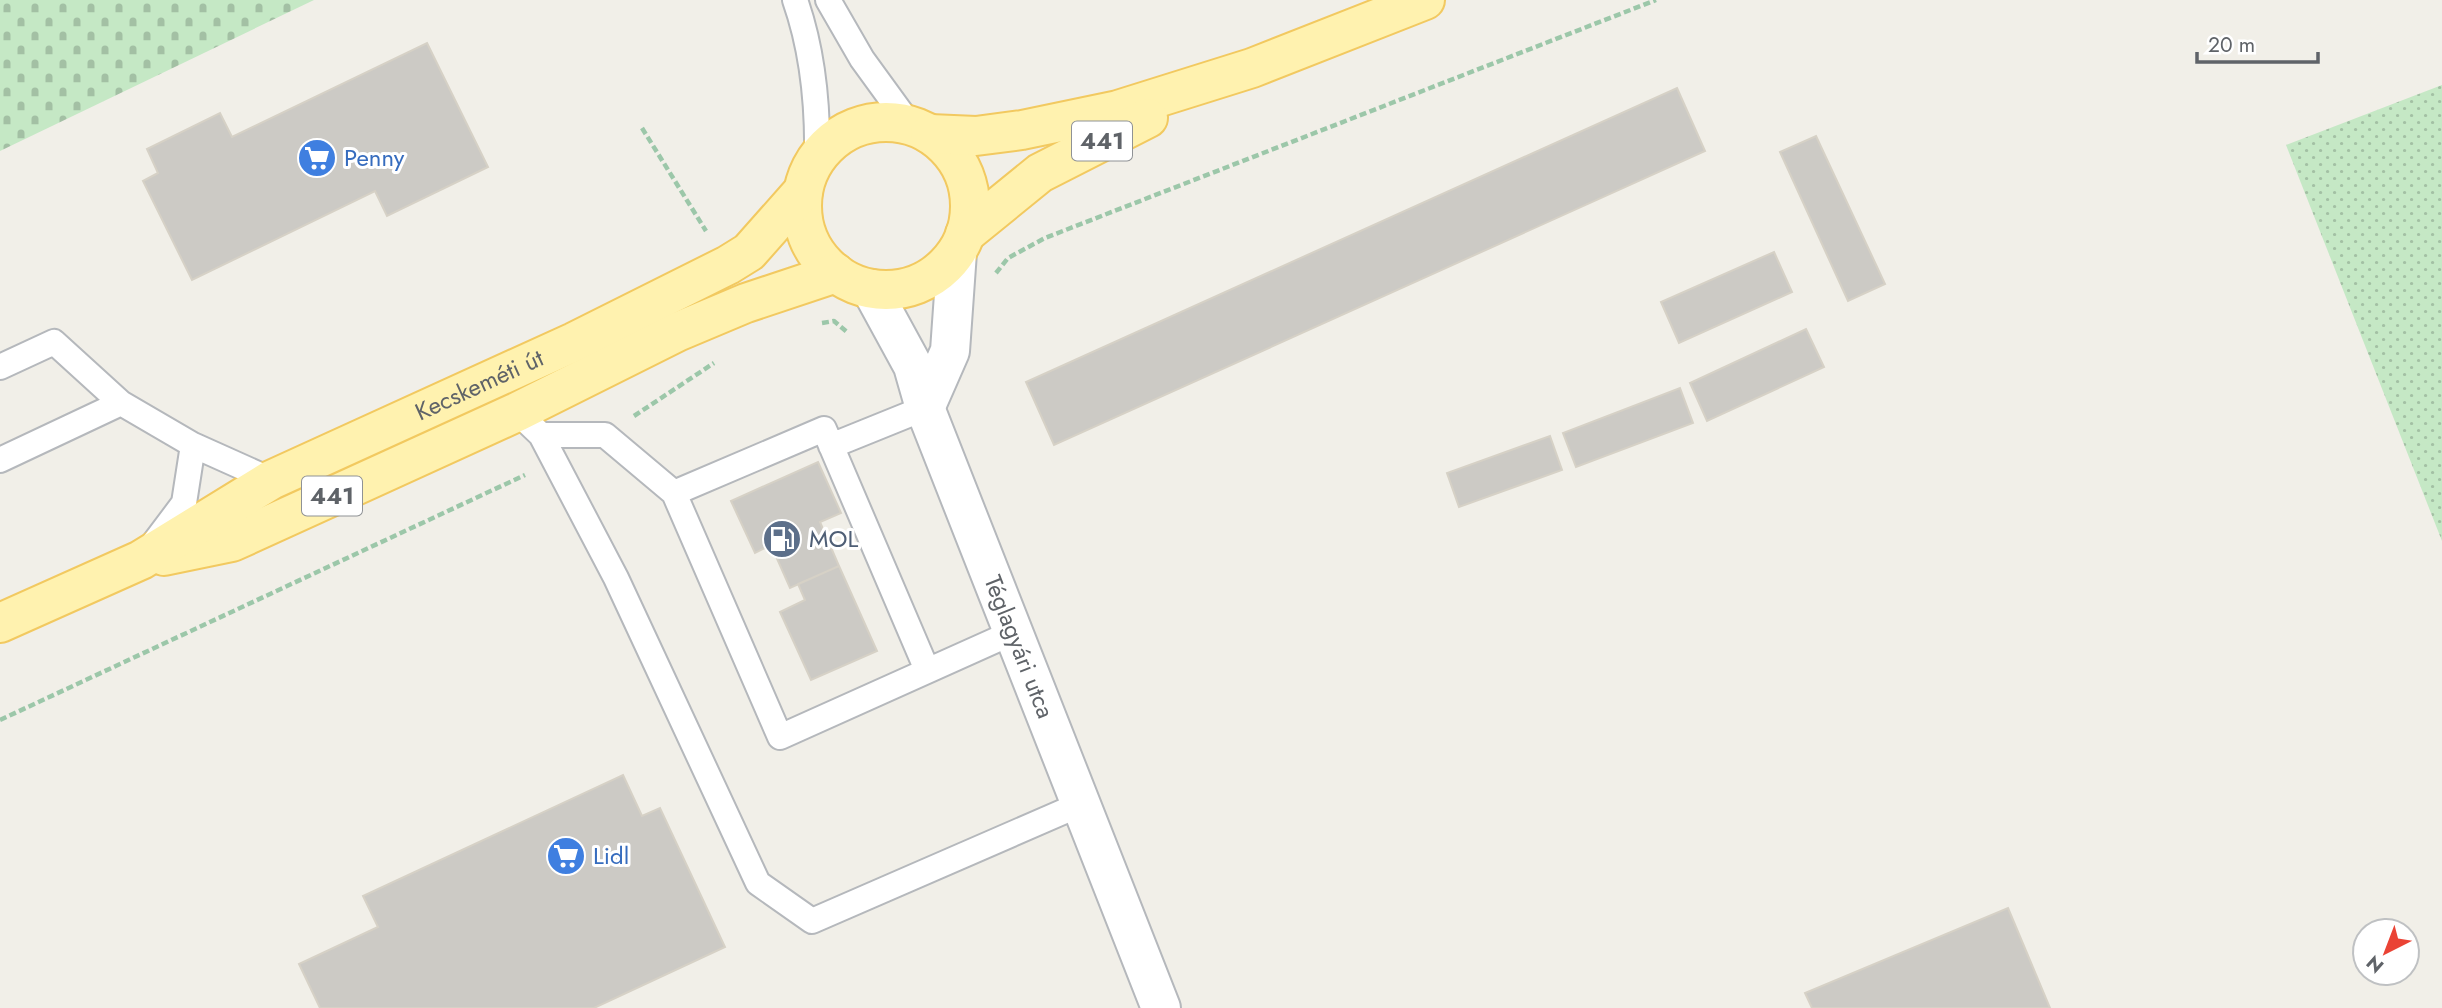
<svg xmlns="http://www.w3.org/2000/svg" width="2442" height="1008" font-family="Jost,sans-serif">
<style>
.green{fill:url(#green-dots)}
.cemetery{fill:url(#cemetery-stones)}
.building{fill:#cccac5;stroke:#d6d1c6;stroke-width:2}
.lines{fill:none;stroke-linecap:round;stroke-linejoin:round}
.service-casing{stroke:#b5b8bc;stroke-width:28}
.tertiary-casing{stroke:#b5b8bc;stroke-width:42}
.primary-casing{stroke:#f2c960;stroke-width:42}
.path{stroke:#9cc7a9;stroke-width:4.5;stroke-dasharray:7 3.5;stroke-linecap:butt}
.service{stroke:#fff;stroke-width:24}
.tertiary{stroke:#fff;stroke-width:38}
.primary{stroke:#fff2af;stroke-width:38}
.labels{text-anchor:middle;stroke-width:6;stroke-linejoin:round;paint-order:stroke}
.shield{fill:#fff;stroke:#8f9295;stroke-width:2}
.shield-label{font-size:23px;font-weight:bold;fill:#5f6368}
.shop-label{font-size:24px;fill:#366cbe;stroke:#fff;text-anchor:start}
.street-label{font-size:24px;fill:#5f6368;stroke:#fff}
.service-label{font-size:24px;fill:#4e5e75;stroke:#fff;text-anchor:start}
</style>
<defs>
<pattern id="green-dots" width="8" height="8" patternUnits="userSpaceOnUse" patternTransform="scale(1.75)"><rect width="8" height="8" fill="#c5e8c5"/><path d="M2 2h.1M6 6h.1" fill="none" stroke="#a3c0a4" stroke-width="1.8" stroke-linecap="round"/></pattern>
<pattern id="cemetery-stones" width="16" height="16" patternUnits="userSpaceOnUse" patternTransform="scale(1.75)"><rect width="16" height="16" fill="#c5e8c5"/><path d="M2 7V4a2 2 0 0 1 4 0v3zM10 15v-3a2 2 0 0 1 4 0v3z" fill="#a3c0a4"/></pattern>
</defs>
<rect width="100%" height="100%" fill="#f1efe8"/>
<!-- green -->
<path class="green" d="M2442 85V541L2286 145Z"/>
<!-- cemetery -->
<path class="cemetery" d="M0 0H314L0 151Z"/>
<!-- building -->
<path class="building" d="M427 43 488 167 387 216 375 191 192 280 143 181 158 173 147 149 220 113 232 137Z
M1677 88 1705 151 1054 445 1026 382Z
M1816 136 1885 284 1848 301 1780 152Z
M1774 252 1792 292 1679 343 1661 302Z
M1806 329 1824 367 1707 421 1690 383Z
M1680 388 1693 423 1576 467 1563 433Z
M1550 436 1562 470 1459 507 1447 473Z
M818 462 841 513 820 522 839 566 790 588 771 545 755 553 731 501Z
M839 566 877 651 811 680 780 612 805 600 798 584Z
M623 775 642 816 660 808 725 947 594 1008H320L299 964 378 927 363 896Z
M2008 908 2050 1008H1812L1805 993Z"/>
<g class="lines">
<defs>
<path id="service" d="M795 0C813 51 818 104 817 158
M828 0 862 59 910 125
M0 367 54 342 121 403 193 445 271 480
M517 412 541 435 616 578 758 883 812 921 1081 804
M541 435H605L674 493 780 737 1014 632
M831 446 925 408
M0 460 121 403
M674 493 824 429 927 670
M154 543 184 503 193 445"/>
<g id="tertiary">
<path id="s1" d="M871 289 913 366 925 408 1161 1008"/>
<path d="M925 408 950 351 957 252"/>
</g>
<g id="primary">
<circle cx="886" cy="206" r="84"/>
<path d="M930 134 976 136 1022 130 1118 110 1252 68 1425 0"/>
<path d="M965 234 1040 173 1148 118"/>
<path d="M164 556 232 542 517 412 677 332 746 303 836 273"/>
<path id="s2" d="M0 623 141 560 271 480 574 342 728 265 749 252 803 191"/>
</g>
</defs>
<!-- service casing -->
<use href="#service" class="service-casing"/>
<!-- tertiary casing -->
<use href="#tertiary" class="tertiary-casing"/>
<!-- primary casing -->
<use href="#primary" class="primary-casing"/>
<!-- path -->
<path class="path" d="M642 128 706 231
M996 273 1008 258 1045 238 1656 0
M822 323 834 321 847 332
M634 416 714 363
M0 720 525 475"/>
<!-- service -->
<use href="#service" class="service"/>
<!-- tertiary -->
<use href="#tertiary" class="tertiary"/>
<!-- primary -->
<use href="#primary" class="primary"/>
</g>
<!-- icons -->
<defs>
<symbol id="supermarket-disc" viewBox="-11 -11 22 22"><circle r="9.5" fill="#3f7fe0" stroke="#fff"/><path d="M-6-5.5h2.5l.6 2H6L4.5 2H-2.5L-4.4-4H-6ZM-1.5 3.2a1.3 1.3 0 1 0 .1 0ZM3 3.2a1.3 1.3 0 1 0 .1 0Z" fill="#fff"/></symbol>
<symbol id="fuel-disc" viewBox="-11 -11 22 22"><circle r="9.5" fill="#5c6f8a" stroke="#fff"/><path d="M-5.5-6h7V0h2V4h1.3V-2.5L3-4.5l.8-.8L6-3V5H2.5V1h-1V6h-7ZM-4.2-4.7v3.2H.2V-4.7Z" fill="#fff"/></symbol>
</defs>
<g fill-rule="evenodd">
<use href="#supermarket-disc" x="295" y="136" width="44" height="44"/>
<use href="#fuel-disc" x="760" y="517" width="44" height="44"/>
<use href="#supermarket-disc" x="544" y="834" width="44" height="44"/>
</g>
<g class="labels">
<!-- shield labels -->
<g class="shield">
<rect x="1072" y="121.5" width="60" height="39" rx="5"/>
<rect x="302" y="476.5" width="60" height="39" rx="5"/>
</g>
<g class="shield-label">
<text x="1102" y="149">441</text>
<text x="332" y="504">441</text>
</g>
<!-- shop labels -->
<g class="shop-label">
<text x="344" y="166">Penny</text>
<text x="593" y="864">Lidl</text>
</g>
<!-- street labels -->
<g class="street-label">
<text dy="8" stroke="none"><textPath href="#s2" startOffset="536">Kecskeméti út</textPath></text>
<text dy="8" stroke="none"><textPath href="#s1" startOffset="388">Téglagyári utca</textPath></text>
</g>
<!-- service labels -->
<g class="service-label">
<text x="809" y="547">MOL</text>
</g>
</g>
<!-- north arrow -->
<g transform="translate(2386 952) rotate(222)"><circle r="33" fill="#ffffff" stroke="#bfc1c3" stroke-width="2"/>
<path d="M0-5L12 26L0 18L-12 26Z" fill="#ea4335"/>
<text y="-10" font-size="19" font-weight="bold" text-anchor="middle" fill="#5f6368">N</text>
</g>
<!-- scale -->
<path d="M2197 52v10h121v-10" fill="none" stroke="#5f6368" stroke-width="3.5"/>
<text x="2208" y="52" font-size="21" fill="#5f6368" stroke="#ffffff" stroke-width="5" paint-order="stroke">20 m</text>
</svg>
